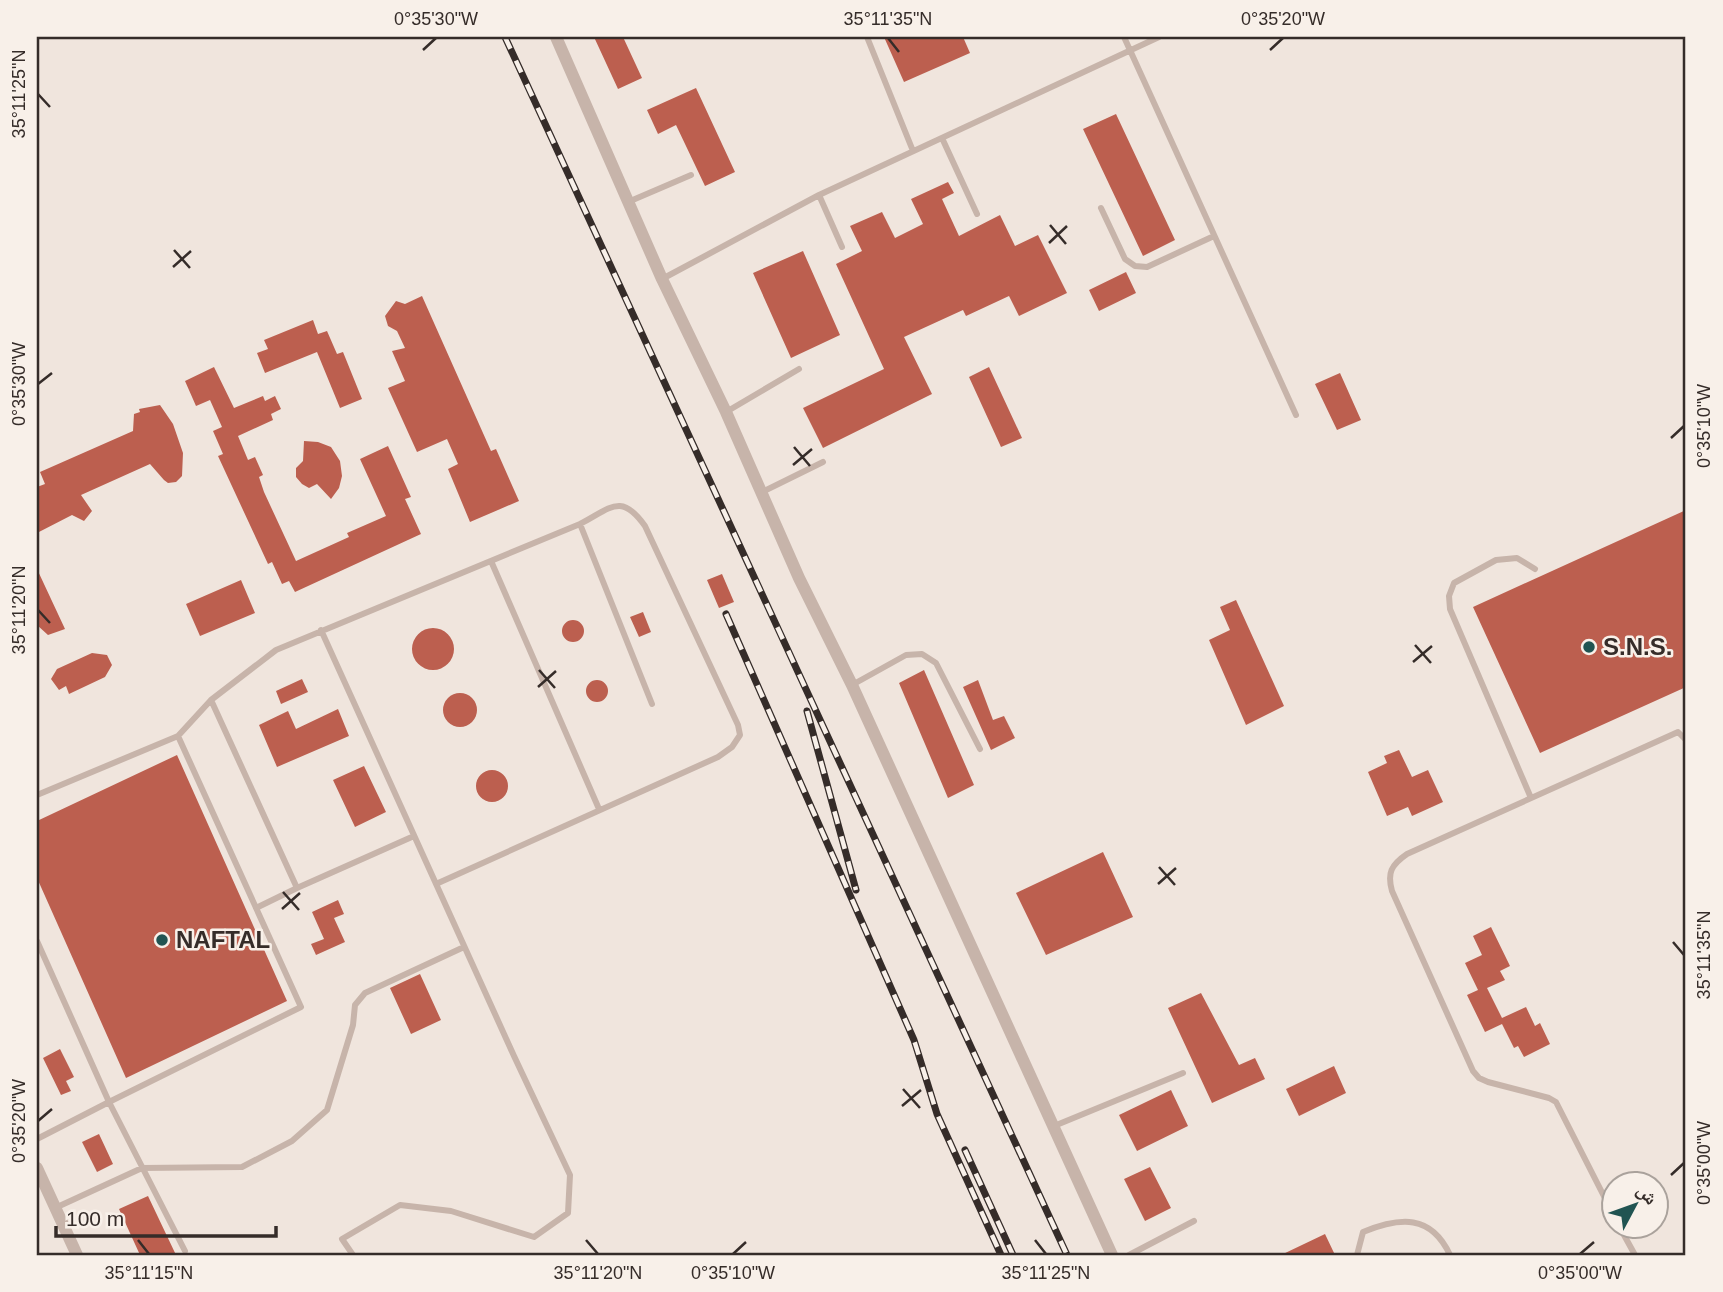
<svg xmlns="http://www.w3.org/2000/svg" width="1723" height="1292" font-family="Arial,'Noto Naskh Arabic',sans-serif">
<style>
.building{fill:#bc5f4f}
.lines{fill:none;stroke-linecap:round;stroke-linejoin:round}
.lane{stroke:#c7b4aa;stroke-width:6}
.street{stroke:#c7b4aa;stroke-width:12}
.rail-casing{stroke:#352c29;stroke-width:7}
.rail{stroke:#f8f0e9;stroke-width:4.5;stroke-dasharray:13;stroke-linecap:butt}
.ticks{fill:none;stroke:#352c29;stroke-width:2.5}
.poi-dot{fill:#215452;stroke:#f8f0e9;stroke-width:2.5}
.labels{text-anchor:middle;stroke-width:5;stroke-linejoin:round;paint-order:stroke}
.poi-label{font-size:24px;font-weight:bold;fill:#352c29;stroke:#f8f0e9;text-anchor:start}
.neatline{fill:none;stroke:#352c29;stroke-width:2.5}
.ticks-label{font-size:18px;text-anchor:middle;fill:#352c29}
</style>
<rect width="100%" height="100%" fill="#f0e5dd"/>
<!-- building -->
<path class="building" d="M594 37H623L642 78 618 89Z
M884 37H963L970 53 904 82Z
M696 88 735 172 705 186 676 125 658 134 647 110Z
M1116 114 1175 240 1143 256 1083 129Z
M948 182 954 193 942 199 959 236 1000 215 1015 246 1038 235 1067 293 1019 316 1009 296 966 316 963 310 904 337 932 394 823 448 803 408 884 369 836 264 862 251 850 226 882 212 895 238 923 224 911 199Z
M803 251 840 335 791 358 753 273Z
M1126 272 1136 293 1099 311 1089 290Z
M422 296 491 451 496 449 519 501 470 522 448 469 458 464 447 439 417 452 388 388 405 381 392 351 405 348 397 331 388 326 385 316 396 301 405 304Z
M313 320 318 334 327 331 337 354 343 352 362 399 340 408 317 352 265 373 257 353 268 349 264 340Z
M214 367 234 408 263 396 265 401 275 396 281 409 271 414 273 420 238 436 248 460 255 457 263 475 259 477 264 492 296 561 349 537 347 533 386 516 360 459 388 446 411 497 405 499 421 534 295 592 289 581 282 584 272 562 268 564 218 456 223 454 213 431 222 427 210 400 196 406 185 381Z
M989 367 1022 438 1001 447 969 377Z
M1340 373 1361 420 1337 430 1315 384Z
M160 405 173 424 183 453 182 476 176 482 168 483 164 480 150 464 81 495 92 511 84 521 72 515 37 533V487L45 484 40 472 133 431 134 414 140 412 139 409Z
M304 441 318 442 331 447 340 461 342 476 339 488 331 499 317 484 309 488 302 484 296 477V468L303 461Z
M1686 510V687L1540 753 1473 607Z
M37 569 65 629 48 635 37 625Z
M722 574 734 602 719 608 707 580Z
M241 580 255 613 200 636 186 604Z
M1236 600 1284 706 1246 725 1209 640 1230 630 1220 607Z
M643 612 651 632 639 637 630 617Z
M562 631a11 11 0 1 1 22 0a11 11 0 1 1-22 0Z
M412 649a21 21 0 1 1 42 0a21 21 0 1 1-42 0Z
M92 653 107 655 112 665 105 677 69 694 66 686 59 690 51 679 57 669Z
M924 670 974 785 948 798 899 683Z
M302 679 308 692 281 704 276 691Z
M586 691a11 11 0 1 1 22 0a11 11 0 1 1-22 0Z
M978 680 993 720 1004 716 1015 738 991 750 963 687Z
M443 710a17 17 0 1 1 34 0a17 17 0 1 1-34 0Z
M338 709 349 736 277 767 259 725 288 711 296 729Z
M1399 750 1412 777 1428 770 1443 802 1412 816 1408 807 1387 816 1368 772 1387 763 1384 756Z
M177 755 287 1001 126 1078 37 878V821Z
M364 766 386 812 355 827 333 780Z
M476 786a16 16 0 1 1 32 0a16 16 0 1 1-32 0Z
M1103 852 1133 917 1046 955 1016 893Z
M338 900 344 914 334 918 345 942 316 955 311 944 324 939 312 912Z
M1491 927 1510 966 1500 971 1505 980 1487 988 1502 1018 1526 1007 1535 1026 1540 1023 1550 1044 1524 1057 1518 1046 1514 1048 1502 1024 1485 1032 1467 995 1478 990 1465 963 1482 955 1473 936Z
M420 974 441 1020 411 1034 390 988Z
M1201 993 1239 1065 1255 1058 1265 1079 1212 1103 1168 1008Z
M60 1049 74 1077 66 1081 71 1091 61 1095 43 1058Z
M1334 1066 1346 1093 1299 1116 1286 1089Z
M1171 1090 1188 1126 1137 1151 1119 1115Z
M99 1134 113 1164 97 1172 82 1142Z
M1150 1167 1171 1208 1145 1221 1124 1179Z
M148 1196 176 1255H140L119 1209Z
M1325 1234 1335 1255H1281Z"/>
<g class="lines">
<!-- lane -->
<path class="lane" d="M867 37 913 151
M1124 37 1296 415
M942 138 977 214
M819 195 842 247
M628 202 691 175
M1101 208 1125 259 1135 266 1147 267 1214 236
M662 279 819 195 1159 37
M726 412 799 369
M762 492 823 462
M580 524 652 704
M491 561 599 809
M321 630 514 1056 570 1175 568 1213 534 1237 451 1211 400 1205 342 1239 353 1255
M852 685 906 655 922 654 936 663 980 749
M37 795 178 736 211 700
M1531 798 1450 609 1449 596 1454 583 1496 560 1517 558 1535 569
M414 836 297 888 211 700 276 650 580 524C611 508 621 492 645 526L738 725 740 735 732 747 718 757 436 884
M256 908 297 888
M37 941 109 1102 301 1007 178 736
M1054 1126 1183 1073
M37 1139 109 1102 185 1251
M55 1208 142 1168 242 1167 292 1141 327 1110 353 1025 355 1005 365 993 464 947
M1614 1216 1556 1102 1549 1098 1488 1082 1479 1078 1473 1071 1392 891C1387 873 1391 865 1407 854L1678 732 1686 740
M1619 1226 1635 1255
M1129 1255 1194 1221
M1357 1255 1363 1232C1400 1217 1431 1214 1450 1255"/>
<!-- street -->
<path class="street" d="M556 37 662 279 726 412 799 578 852 685 1112 1255
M37 1168 77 1255"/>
<defs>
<path id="rail" d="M505 37 1067 1255
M726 614 914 1040 937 1114 1001 1255
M807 711 856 890
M965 1150 1013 1255"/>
</defs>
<!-- rail casing -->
<use href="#rail" class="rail-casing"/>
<!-- rail -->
<use href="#rail" class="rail"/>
</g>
<!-- ticks -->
<path class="ticks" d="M888 38 899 52M423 50 436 38M1270 50 1283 38M38 94 50 107M1050 225 1066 244M1049 243 1067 226M174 250 190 268M173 267 191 251M38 384 52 373M1671 438 1684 426M794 447 810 466M793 465 812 449M38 610 50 623M1415 645 1431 663M1413 662 1432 646M539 670 555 688M538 687 556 671M1159 867 1175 885M1158 884 1176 868M283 892 299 910M282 909 300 893M1673 942 1684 955M903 1089 920 1108M902 1106 921 1090M38 1121 52 1109M1671 1175 1684 1163M138 1240 149 1254M586 1240 598 1254M1035 1240 1046 1254M733 1254 746 1242M1580 1254 1594 1242"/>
<!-- markers -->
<g class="poi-dot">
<circle cx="1589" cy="647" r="7"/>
<circle cx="162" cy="940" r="7"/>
</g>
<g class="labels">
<!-- poi labels -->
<g class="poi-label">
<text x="1603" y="655">S.N.S.</text>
<text x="176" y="948">NAFTAL</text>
</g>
</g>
<!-- border -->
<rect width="1723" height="1292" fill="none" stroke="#f8f0e9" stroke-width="77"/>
<!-- north arrow -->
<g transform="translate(1635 1205) rotate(49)"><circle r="33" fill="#f8f0e9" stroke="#aaa29c" stroke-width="2"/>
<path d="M0-5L12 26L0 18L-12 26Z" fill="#215452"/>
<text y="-10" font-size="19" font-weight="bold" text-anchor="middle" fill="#352c29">ش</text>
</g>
<!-- scale -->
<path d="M56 1226v10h220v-10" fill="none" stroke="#352c29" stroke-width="3.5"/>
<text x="66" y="1226" font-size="21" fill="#352c29" stroke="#f8f0e9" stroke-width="5" paint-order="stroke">100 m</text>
<rect x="38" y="38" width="1646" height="1216" class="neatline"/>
<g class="ticks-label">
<text x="436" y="25">0°35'30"W</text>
<text x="888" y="25">35°11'35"N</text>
<text x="1283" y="25">0°35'20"W</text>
<text transform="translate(19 94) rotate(-90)" y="6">35°11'25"N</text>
<text transform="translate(19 384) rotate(-90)" y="6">0°35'30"W</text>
<text transform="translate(1704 426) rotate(-90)" y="6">0°35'10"W</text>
<text transform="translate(19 610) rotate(-90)" y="6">35°11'20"N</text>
<text transform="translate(1704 955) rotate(-90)" y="6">35°11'35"N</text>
<text transform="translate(19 1121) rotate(-90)" y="6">0°35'20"W</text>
<text transform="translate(1704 1163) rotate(-90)" y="6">0°35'00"W</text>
<text x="149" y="1279">35°11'15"N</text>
<text x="598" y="1279">35°11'20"N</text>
<text x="733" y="1279">0°35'10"W</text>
<text x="1046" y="1279">35°11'25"N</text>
<text x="1580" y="1279">0°35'00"W</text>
</g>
</svg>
